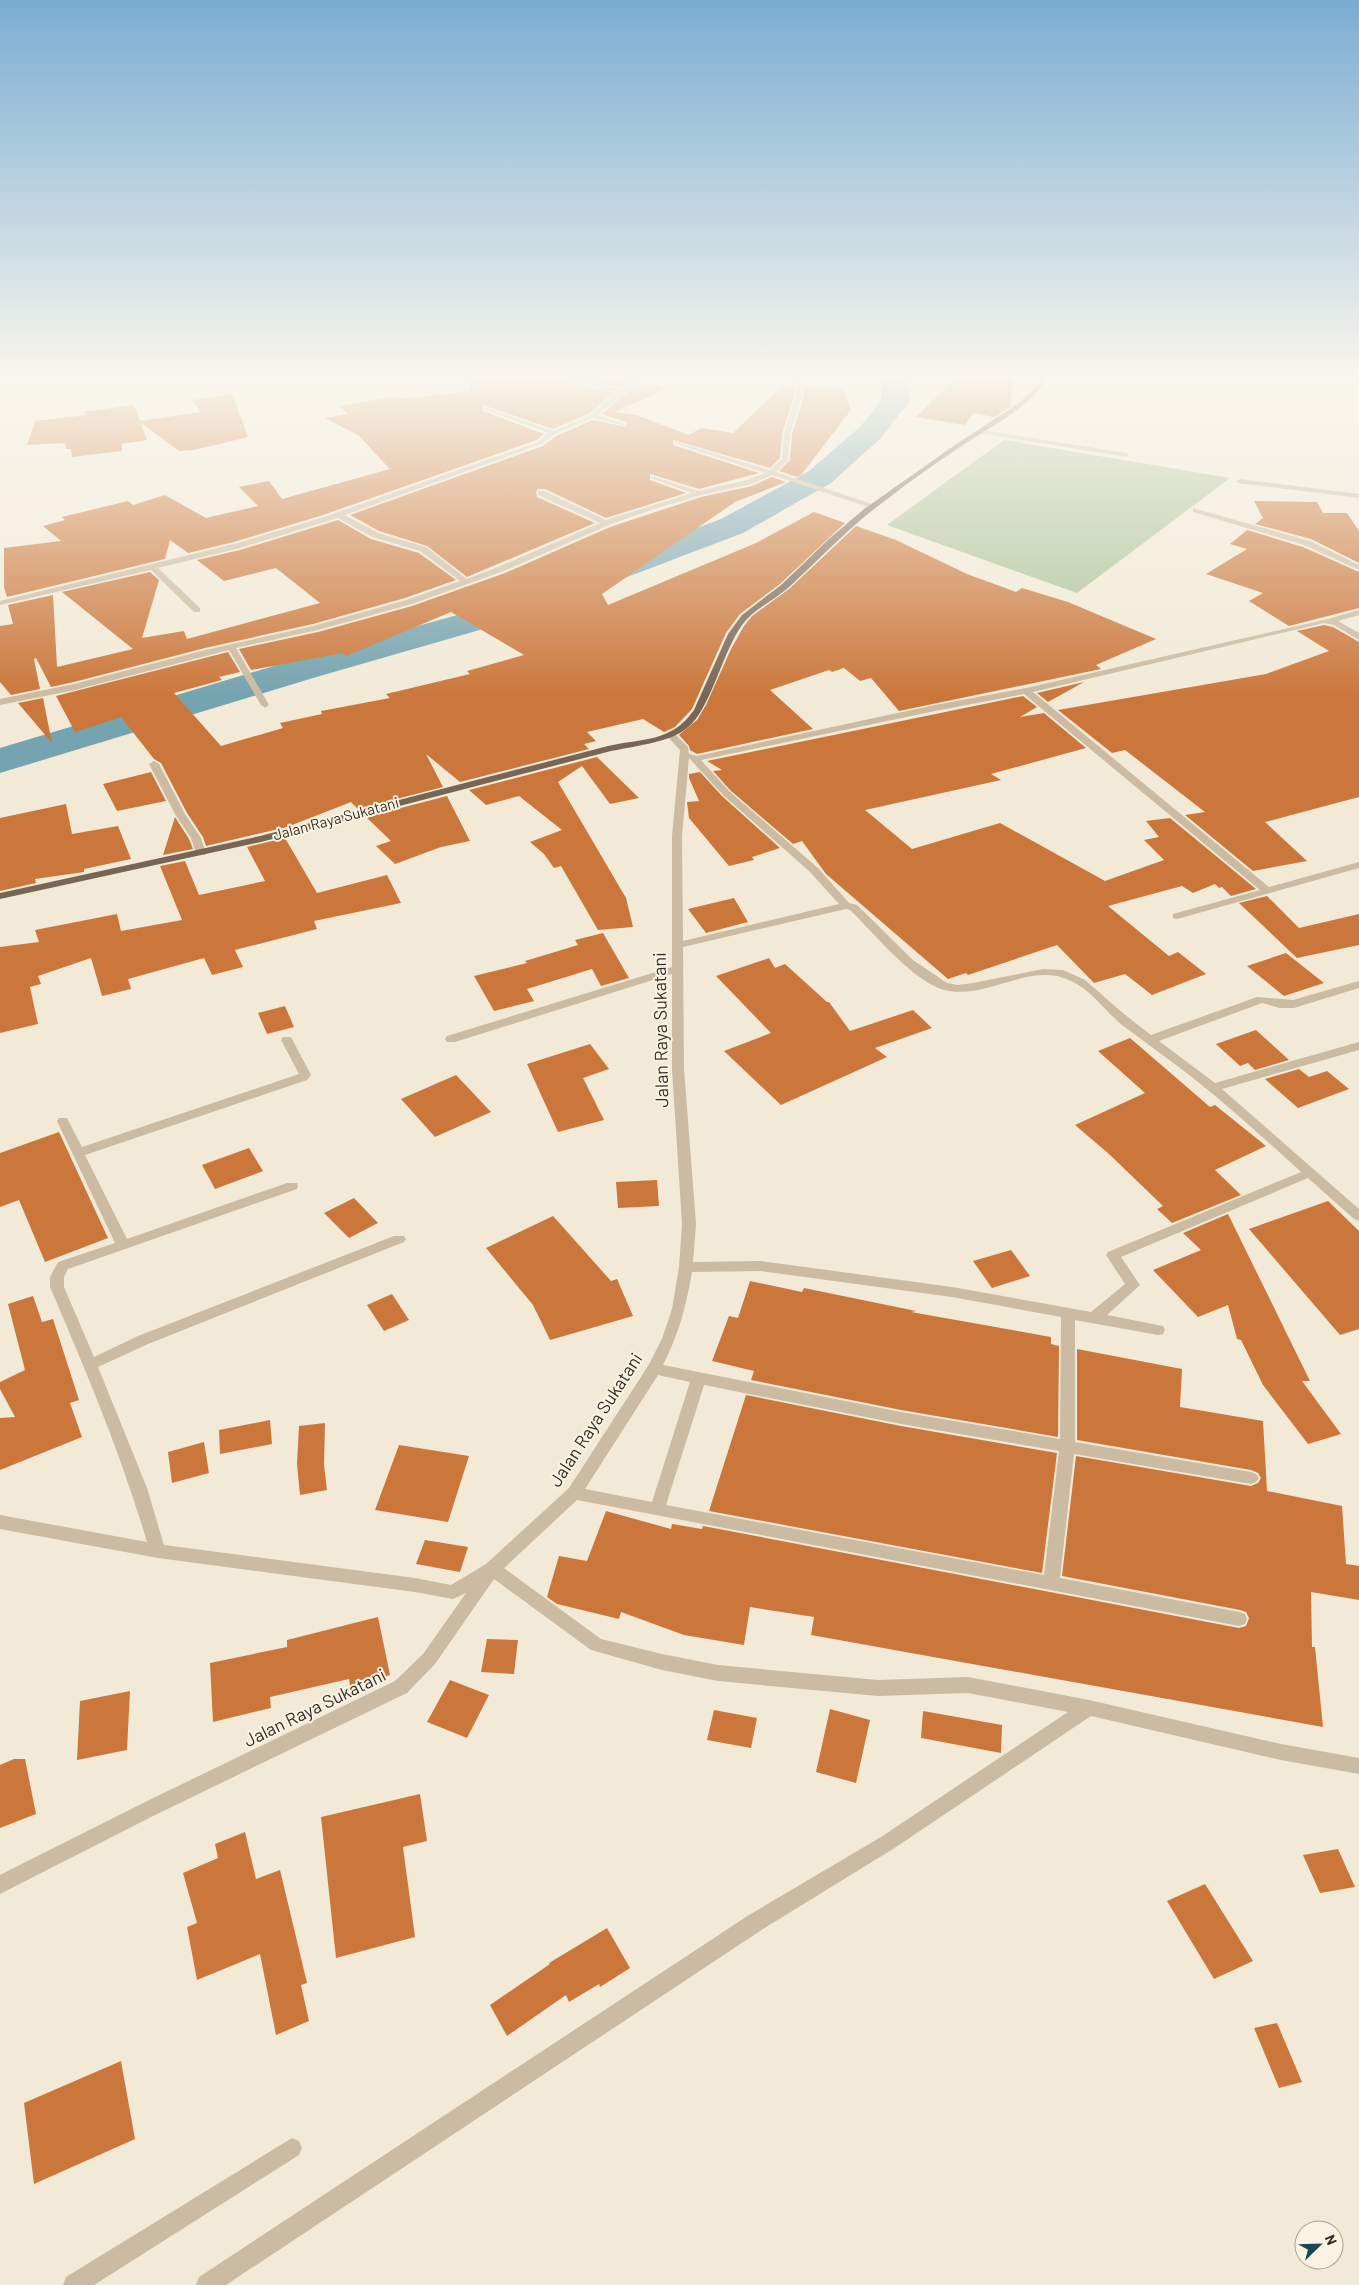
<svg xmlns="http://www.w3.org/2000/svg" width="1359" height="2285" font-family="Barlow,sans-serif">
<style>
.green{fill:#abc196}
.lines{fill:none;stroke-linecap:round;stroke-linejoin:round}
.river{fill:#75a3b0;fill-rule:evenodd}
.building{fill:#cb773b}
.minor{fill:#cabba2;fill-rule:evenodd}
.major{fill:#765;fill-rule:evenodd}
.labels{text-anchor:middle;stroke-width:4;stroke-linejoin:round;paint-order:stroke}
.far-street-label{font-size:15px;fill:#342d25;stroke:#faf3e3}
.street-label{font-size:18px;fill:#342d25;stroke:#faf3e3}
</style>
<rect width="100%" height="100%" fill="#f2ead7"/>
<!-- green -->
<path class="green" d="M1004 440 1230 478 1077 593 887 525Z"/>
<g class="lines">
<!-- river -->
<path class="river" d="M881 377H907L909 402 880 439 831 483 743 533 514 620 313 678 0 773V748L287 662 490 606 721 519 809 471 860 427 881 401Z"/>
</g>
<!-- building -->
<path class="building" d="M470 377H562V382L613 393 590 413 553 429 483 405V411L544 434 537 440 323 515 234 542 188 553 170 540 165 559 7 597 4 587V548L61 541 43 526 65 520 62 517 128 501 133 505 165 495 206 518 258 506 239 487 269 481 282 499 390 469 358 435 325 418 347 414 340 406 399 396 401 399 469 391Z
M573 377H602L628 381 621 387Z
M957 377H1013L1010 407 995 417 973 413 965 425 916 417Z
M639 383 668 388 615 412 636 415 689 435 701 428 733 433 782 386H794L793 399 782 434 780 458 770 468 673 440V445L759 473 699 489 650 474V480L686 493 606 518 545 489H538L536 491 537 497 595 523 467 577 427 546 379 531 350 515 543 446 556 436 593 420 626 427V422L602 414Z
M804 386 843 388 851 410 801 475 797 477 779 471 790 460 792 434 803 400Z
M232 394 248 437 194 450 179 451 141 423 147 440 122 444V451L72 457 71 449H66L65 443 27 445 35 421 88 415 84 412 134 405 140 421 201 412 192 400Z
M772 477 786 482 735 502 602 594 608 605 756 543 814 512 845 523 780 584 740 614 726 633 692 709 675 727 664 732 643 719 587 732 596 741 584 744 589 749 460 782 426 754 443 787 358 809 351 802 287 827 206 846 203 837 187 813 161 763 154 759 121 717 75 732 56 696 228 652 240 672 219 677 222 680 174 693 221 746 283 728 280 723 322 714 321 711 390 698 386 694 470 674 467 671 524 655 451 612 346 656 343 653 251 670 239 649 318 632 412 606 505 573 610 527 701 497 752 486Z
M1254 501 1317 502 1323 513H1347L1359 531V563L1311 539 1255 524 1263 518Z
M338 520 371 539 419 553 456 580 405 598 313 624 205 648 74 682 51 687 36 658 34 659 40 689 11 695 0 682V626L13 624 8 605 53 595 57 667 133 649 62 592 150 572 159 580 142 638 184 631 187 639 320 603 276 568 224 581 197 560 240 550Z
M856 526 896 540 967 574 1016 592 1022 588 1068 602 1156 639 1096 665 1101 669 899 711 871 678 860 681 844 668 832 672 829 670 770 690 813 729 697 754 690 750 689 746 679 735 697 720 706 705 731 649 744 626 752 616 789 589Z
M1247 530 1303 547 1359 572V608L1289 626 1249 601 1263 593 1206 574 1247 549 1230 544Z
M1324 625 1333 627 1359 642V797L1265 822 1307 861 1253 871 1185 815 1205 812 1125 750 1112 753 1058 710 1266 674 1329 651 1297 631Z
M1084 682 1048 702 1037 693Z
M1023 696 1037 707 1020 717 1044 713 1086 748 991 774 1001 780 865 810 912 849 1000 823 1105 881 1164 860 1144 840 1159 837 1146 821 1170 818 1256 889 1231 896 1222 887 1219 888 1215 884 1193 893 1182 886 1108 906 1169 956 1178 952 1206 974 1152 995 1125 974 1094 983 1057 945 968 975 966 973 948 979 826 874 802 841 793 844 730 790 713 771 722 770 707 761Z
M43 698 52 743 18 703Z
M597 757 639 798 610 804 582 766 558 782 626 898 633 927 598 930 561 866 554 868 544 854 530 842 562 830 519 796 486 805 469 790Z
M151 772 166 801 117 811 103 784Z
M700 772 722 796 780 848 752 857 754 860 729 866 689 818 687 802 699 801 689 778V774Z
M447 796 470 841 441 847 395 864 376 846 391 841 366 817Z
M66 804 72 834 118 826 131 859 84 869V872L35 879 36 883 0 891V818Z
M175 817 189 839 193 849 163 855Z
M285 838 317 893 387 875 401 903 314 921 317 929 235 950 243 967 212 975 204 958 128 979 131 989 102 996 91 958 38 976 41 984 30 987 38 1024 0 1033V947L39 942 35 930 117 914 121 931 182 920 160 866 185 861 199 895 265 881 247 847Z
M1267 896 1299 928 1359 914V945L1297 958 1239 903Z
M734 898 748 922 706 933 688 909Z
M603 933 629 978 601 986 592 969 527 989 534 1001 494 1011 474 976 527 963 525 961 578 945 575 940Z
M1286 953 1324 983 1284 996 1247 966Z
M769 958 775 968 785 964 827 1002H829L850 1031 913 1010 932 1028 875 1048 887 1057 781 1105 724 1051 771 1033 716 976Z
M285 1006 294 1027 267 1034 258 1013Z
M1256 1030 1289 1060 1255 1070 1248 1063 1240 1066 1216 1044Z
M1130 1038 1210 1107 1215 1105 1266 1146 1215 1170 1241 1195 1172 1223 1157 1209 1163 1206 1109 1154 1075 1125 1145 1093 1098 1051Z
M590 1044 609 1069 583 1078 604 1120 558 1132 527 1064Z
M1299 1069 1309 1077 1327 1071 1349 1089 1298 1108 1265 1079Z
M456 1075 491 1112 435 1137 401 1099Z
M59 1132 108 1238 45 1262 19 1200 0 1207V1153Z
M249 1148 263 1171 215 1189 202 1165Z
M657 1180 659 1206 618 1208 616 1182Z
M354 1198 378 1223 349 1238 324 1213Z
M1328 1201 1359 1231V1329L1340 1335 1249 1229Z
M1228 1214 1310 1381H1302L1341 1434 1308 1444 1263 1385 1241 1340 1237 1339 1228 1305 1198 1317 1153 1270 1201 1250 1183 1233Z
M553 1216 611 1281 617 1279 633 1316 550 1340 533 1305 486 1248Z
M1011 1250 1030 1276 992 1288 973 1261Z
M750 1281 802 1292 804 1288 916 1311 911 1312 1051 1337V1344L1059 1346 1058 1437 901 1410 751 1380 754 1371 712 1361 729 1316 738 1318Z
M392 1294 409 1320 384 1331 367 1305Z
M33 1296 42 1322 53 1319 79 1400 70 1403 82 1437 0 1470V1418L15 1417 0 1389V1382L25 1370 8 1304Z
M1077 1349 1182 1369 1180 1407 1263 1421 1267 1491 1342 1506 1346 1564 1359 1566V1600L1311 1592 1312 1647H1315L1323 1727 811 1635 814 1617 750 1607 744 1645 684 1635 621 1612 619 1619 557 1604 547 1597 559 1556 587 1561 606 1511 671 1529 672 1524 702 1529 703 1526 1239 1628 1246 1626 1249 1618 1246 1612 1240 1610 1062 1576 1076 1456 1251 1486 1258 1483 1261 1478 1258 1473 1251 1470 1077 1440Z
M746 1395 901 1426 1057 1453 1042 1573 709 1511Z
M270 1420 272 1444 220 1454 219 1430Z
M325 1423 324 1465 327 1490 300 1495 297 1464 299 1426Z
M204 1442 209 1473 172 1483 168 1452Z
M399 1445 469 1456 448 1522 375 1510Z
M425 1540 468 1547 460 1572 416 1564Z
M378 1617 390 1675 350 1686 349 1679 270 1697 271 1708 213 1722 210 1663 287 1647V1640Z
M487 1639 518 1640 514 1674 481 1672Z
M450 1680 489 1695 467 1738 427 1722Z
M130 1691 127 1750 77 1760 80 1701Z
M830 1709 870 1720 856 1783 816 1772Z
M714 1710 757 1718 751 1748 707 1740Z
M923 1711 1002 1725 1001 1753 921 1738Z
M14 1759H25L36 1814 0 1828V1765Z
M420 1794 427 1841 403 1847 415 1937 336 1958 321 1817Z
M245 1832 256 1879 280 1870 307 1983 301 1985 309 2021 276 2035 260 1954 197 1980 187 1927 197 1923 183 1873 218 1858 215 1844Z
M1338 1849 1355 1887 1320 1893 1303 1855Z
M1205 1884 1253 1961 1214 1979 1167 1901Z
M607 1928 630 1968 600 1987 599 1984 569 2002 566 1995 507 2036 490 2005 550 1964 549 1963Z
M1277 2023 1302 2082 1279 2088 1254 2028Z
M121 2061 135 2139 34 2184 24 2103Z"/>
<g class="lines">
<!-- minor -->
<path class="minor" d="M28 377H63L32 381Z
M197 377H205L202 379Z
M387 377H397L389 380Z
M564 377 621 389 636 377H643L626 393 598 415 625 424V426L593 418 555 434 542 444 345 515 378 533 426 547 467 579 498 567 600 523 538 495V491H544L606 520 692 493 651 478V476L699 491 747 480 765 473 674 443V441L770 470 782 459 784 434 795 399 797 377H803L801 399 790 434 788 460 776 472 878 506 871 508 772 475 752 484 701 495 651 510 609 525 504 571 412 604 318 630 236 648 269 705 265 708 261 705 229 650 75 690 0 705V699L74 684 205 650 313 626 406 600 460 581 420 551 372 537 338 518 240 548 158 568 200 608V612H194L151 570 0 605V601L234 544 324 517 538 442 548 433 484 409V407L553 431 591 415 617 392 562 380Z
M981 430 1126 453 1129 455 1126 457 979 433 978 432Z
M1240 479 1359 494V498L1237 483 1236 481Z
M1193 508 1310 541 1359 565V570L1304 545 1193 512Z
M1359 610V615L1338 621 1359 633V640L1334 625 1324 623 1033 692 1269 887 1359 862V868L1177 919 1173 918V914L1260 890 1024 694 935 711 701 760 729 791 818 868 849 903 857 905 913 960 947 983 958 985 973 983 1043 969 1063 970 1085 980 1124 1014 1151 1035 1257 997 1293 1000 1359 981V988L1294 1008H1280L1262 1003 1159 1041 1215 1083 1359 1042V1050L1222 1089 1359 1209V1221L1354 1219 1308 1178 1121 1257 1140 1285 1107 1315 1163 1326 1165 1330 1163 1334 1158 1335 1075 1320V1442L1251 1472 1256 1474 1259 1478 1256 1482 1251 1484 1074 1454 1060 1578 1239 1612 1245 1614 1247 1619 1245 1624 1239 1626 577 1500 504 1568 601 1639 662 1654 718 1665 878 1680 968 1677 1089 1700 1281 1744 1359 1758V1774L1281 1760 1091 1716 893 1849 763 1929 226 2285H196L199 2277 749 1915 881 1837 1068 1712 968 1693 878 1696 718 1681 662 1670 591 1650 494 1579 435 1664 407 1693 153 1816 0 1894V1875L141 1804 395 1681 423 1654 466 1593 453 1599 415 1592 158 1558 0 1529V1515L147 1542C121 1454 86 1371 50 1287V1277L58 1262 115 1243 57 1121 59 1118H67L82 1147 299 1074 281 1040 283 1037H291L311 1075 307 1080 85 1155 127 1239 287 1183H297L298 1186 297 1189 68 1269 64 1277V1287L94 1357 138 1336 394 1236H404L406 1239 404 1242 148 1344 98 1367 147 1488 164 1545 415 1578 451 1585 486 1564 569 1488 648 1366 662 1339 672 1309 679 1267 682 1224 672 1069V974L455 1042H447L445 1039 447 1036 672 967V836L680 750 668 737V733H674L688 747 689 754 697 756 935 705 1026 688 1328 619ZM689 758 723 795 810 872 839 904 683 941 682 836ZM846 909 850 910C874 933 910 978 941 989 984 1003 1029 960 1071 981 1091 990 1105 1011 1122 1025 1147 1044 1173 1062 1198 1082 1233 1110 1267 1141 1301 1172L1108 1252 1106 1255 1125 1284 1091 1312 952 1287 761 1261 693 1262 696 1224 684 1069 683 947ZM761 1271 952 1297 1061 1317 1060 1439 901 1412 663 1365C679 1333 686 1307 692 1272ZM658 1375 690 1382 652 1502 585 1489ZM704 1385 901 1424 1059 1451 1044 1575 666 1505Z
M154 761 159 764 185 814 201 838 206 853 205 855H197L196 853 191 838 175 814 149 764Z
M292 2138 299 2141 302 2148 299 2155 94 2285H63L66 2277Z"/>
<!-- major -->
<path class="major" d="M1042 377H1048C1028 410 991 426 960 447 935 464 910 481 886 500 850 526 821 558 788 588 776 598 763 605 751 615 738 627 731 644 724 660 693 737 692 736 611 751L261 842 0 899V893L260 836 608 746C642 738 671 743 694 710L728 634 742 615 781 585 829 539 864 509 955 445 1016 405 1037 386Z"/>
</g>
<!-- sky -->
<linearGradient id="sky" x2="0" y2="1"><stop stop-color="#7aadd2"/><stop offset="0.54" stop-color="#f9f6ed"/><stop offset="1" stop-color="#f9f6ed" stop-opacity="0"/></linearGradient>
<rect width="1359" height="697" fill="url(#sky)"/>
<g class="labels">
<!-- far-street labels -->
<g class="far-street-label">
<text transform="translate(336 819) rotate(-15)" y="5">Jalan Raya Sukatani</text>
</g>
<!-- street labels -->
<g class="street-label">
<text transform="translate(661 1030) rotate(-91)" y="6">Jalan Raya Sukatani</text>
<text transform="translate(596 1420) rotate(-57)" y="6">Jalan Raya Sukatani</text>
<text transform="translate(315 1708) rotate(-26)" y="6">Jalan Raya Sukatani</text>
</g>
</g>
<!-- north arrow -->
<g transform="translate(1319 2245) rotate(67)"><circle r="24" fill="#faf3e3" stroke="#aba497"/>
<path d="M0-4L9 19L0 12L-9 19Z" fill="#194957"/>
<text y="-8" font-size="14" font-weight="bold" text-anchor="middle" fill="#342d25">N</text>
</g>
</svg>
